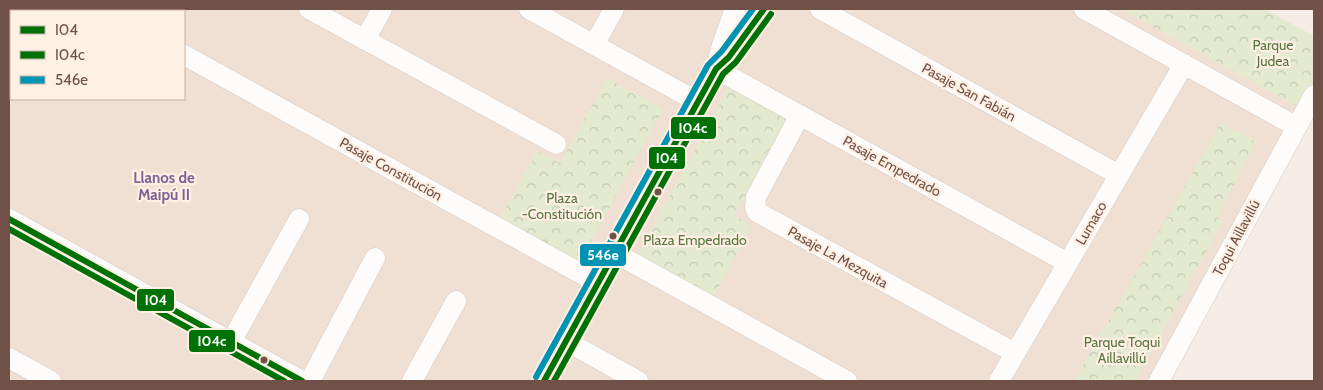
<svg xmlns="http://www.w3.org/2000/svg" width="1323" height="390" font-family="Cabin,sans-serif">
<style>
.residential{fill:#f0dfd3;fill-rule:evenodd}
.forest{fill:url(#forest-crowns)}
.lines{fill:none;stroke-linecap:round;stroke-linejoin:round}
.street-casing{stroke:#d6cac3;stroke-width:21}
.street{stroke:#fefcfb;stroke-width:20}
.bus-1-casing{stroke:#fff0e4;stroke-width:10}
.bus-2-casing{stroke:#fff0e4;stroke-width:10}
.bus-3-casing{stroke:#fff0e4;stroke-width:10}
.bus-1{stroke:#007106;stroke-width:6}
.bus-2{stroke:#007106;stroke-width:6}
.bus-3{stroke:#0093b3;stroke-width:6}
.bus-dot{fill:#715048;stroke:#fff0e4;stroke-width:2}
.labels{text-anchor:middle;stroke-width:4.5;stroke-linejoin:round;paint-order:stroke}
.park-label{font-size:14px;fill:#587740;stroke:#fff0e4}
.street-label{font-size:14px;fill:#715048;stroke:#fff0e4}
.neighbourhood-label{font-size:15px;font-weight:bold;fill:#7c6394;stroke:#fff0e4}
.line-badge{stroke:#fff0e4;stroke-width:2}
.badge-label{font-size:14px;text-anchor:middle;font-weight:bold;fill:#fff}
</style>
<defs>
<pattern id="forest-crowns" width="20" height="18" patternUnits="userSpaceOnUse" patternTransform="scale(1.25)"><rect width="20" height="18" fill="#e3ead0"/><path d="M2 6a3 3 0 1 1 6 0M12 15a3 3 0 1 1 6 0" fill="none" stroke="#c6cab4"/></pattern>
</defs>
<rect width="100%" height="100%" fill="#f5ede5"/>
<!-- residential -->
<path class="residential" d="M9 9H1264L1314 36V83L1151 381H9ZM11 11H184V99H11Z"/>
<!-- forest -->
<path class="forest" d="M1121 9H1264L1314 36V83L1300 108Z
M607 78 663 109 579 264 499 220 537 151 560 163Z
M729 87 789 119 735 216 752 226 713 298 636 257Z
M1221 123 1256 142 1217 218 1222 223 1135 381H1074Z"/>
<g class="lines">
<defs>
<path id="street" d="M100 9 105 11
M309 9 556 144
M529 9 698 102
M820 9 1119 175
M1084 9 1297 127
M365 40 382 9
M594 45 614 9
M184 55 598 283
M718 67 729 57 764 9
M716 69 1068 263
M800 115 756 197 755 207 757 212 1015 353
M9 219 302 381
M615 253 847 381
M566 341 638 381
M231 342 299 219
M9 358 51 381
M310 381 375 258
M412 381 456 301
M544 381 716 69 722 45 735 9
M999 381 1184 64
M1159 381 1314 95"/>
</defs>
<!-- street casing -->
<use href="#street" class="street-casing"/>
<!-- street -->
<use href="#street" class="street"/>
<defs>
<path id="bus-1" d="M9 219 302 381
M544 381 716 69 729 57 764 9"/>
<path id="bus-2" d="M9 229 284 381
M554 381 723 74 736 62 771 14"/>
<path id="bus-3" d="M536 377 708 65 722 51 753 9"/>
</defs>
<!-- bus-1 casing -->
<use href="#bus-1" class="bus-1-casing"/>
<!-- bus-2 casing -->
<use href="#bus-2" class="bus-2-casing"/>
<!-- bus-3 casing -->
<use href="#bus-3" class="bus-3-casing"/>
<!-- bus-1 -->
<use href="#bus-1" class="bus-1"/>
<!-- bus-2 -->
<use href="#bus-2" class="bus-2"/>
<!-- bus-3 -->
<use href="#bus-3" class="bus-3"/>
</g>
<!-- markers -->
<g class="bus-dot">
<circle cx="658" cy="192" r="4.5"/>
<circle cx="613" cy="236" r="4.5"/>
<circle cx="264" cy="360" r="4.5"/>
</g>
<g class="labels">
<!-- park labels -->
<g class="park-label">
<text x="1273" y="50">Parque<tspan x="1273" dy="16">Judea</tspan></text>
<text x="562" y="203">Plaza<tspan x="562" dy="16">-Constitución</tspan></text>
<text x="695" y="245">Plaza Empedrado</text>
<text x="1122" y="347">Parque Toqui<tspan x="1122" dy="16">Aillavillú</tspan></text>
</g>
<!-- street labels -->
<g class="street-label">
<text transform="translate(969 92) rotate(29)" y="5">Pasaje San Fabián</text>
<text transform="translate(892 166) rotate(29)" y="5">Pasaje Empedrado</text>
<text transform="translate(391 169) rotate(29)" y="5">Pasaje Constitución</text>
<text transform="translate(1091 223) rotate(-60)" y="5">Lumaco</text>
<text transform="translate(1236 238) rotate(-62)" y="5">Toqui Aillavillú</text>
<text transform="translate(838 257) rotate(29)" y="5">Pasaje La Mezquita</text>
</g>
<!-- neighbourhood labels -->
<g class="neighbourhood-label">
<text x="164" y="183">Llanos de<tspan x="164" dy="17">Maipú II</tspan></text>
</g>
</g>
<g class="line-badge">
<rect x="670" y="116" width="47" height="24" rx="5" fill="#007106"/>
<rect x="648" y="146" width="38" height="24" rx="5" fill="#007106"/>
<rect x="579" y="243" width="48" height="24" rx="5" fill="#0093b3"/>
<rect x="136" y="288" width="39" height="24" rx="5" fill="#007106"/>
<rect x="188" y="329" width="48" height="24" rx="5" fill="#007106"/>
</g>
<g class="badge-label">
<text x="693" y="133">I04c</text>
<text x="667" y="163">I04</text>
<text x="603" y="260">546e</text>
<text x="156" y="305">I04</text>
<text x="212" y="346">I04c</text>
</g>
<!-- border -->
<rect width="1323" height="390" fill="none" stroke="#715048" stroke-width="20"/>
<!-- legend -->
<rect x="10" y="10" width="175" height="90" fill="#fff0e4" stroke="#c6b0a6"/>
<rect x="20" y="26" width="25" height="8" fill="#007106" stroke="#c6b0a6"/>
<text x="55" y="35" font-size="15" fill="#715048">I04</text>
<rect x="20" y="51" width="25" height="8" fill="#007106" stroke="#c6b0a6"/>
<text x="55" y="60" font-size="15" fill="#715048">I04c</text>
<rect x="20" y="76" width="25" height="8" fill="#0093b3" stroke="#c6b0a6"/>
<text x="55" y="85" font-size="15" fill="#715048">546e</text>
</svg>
